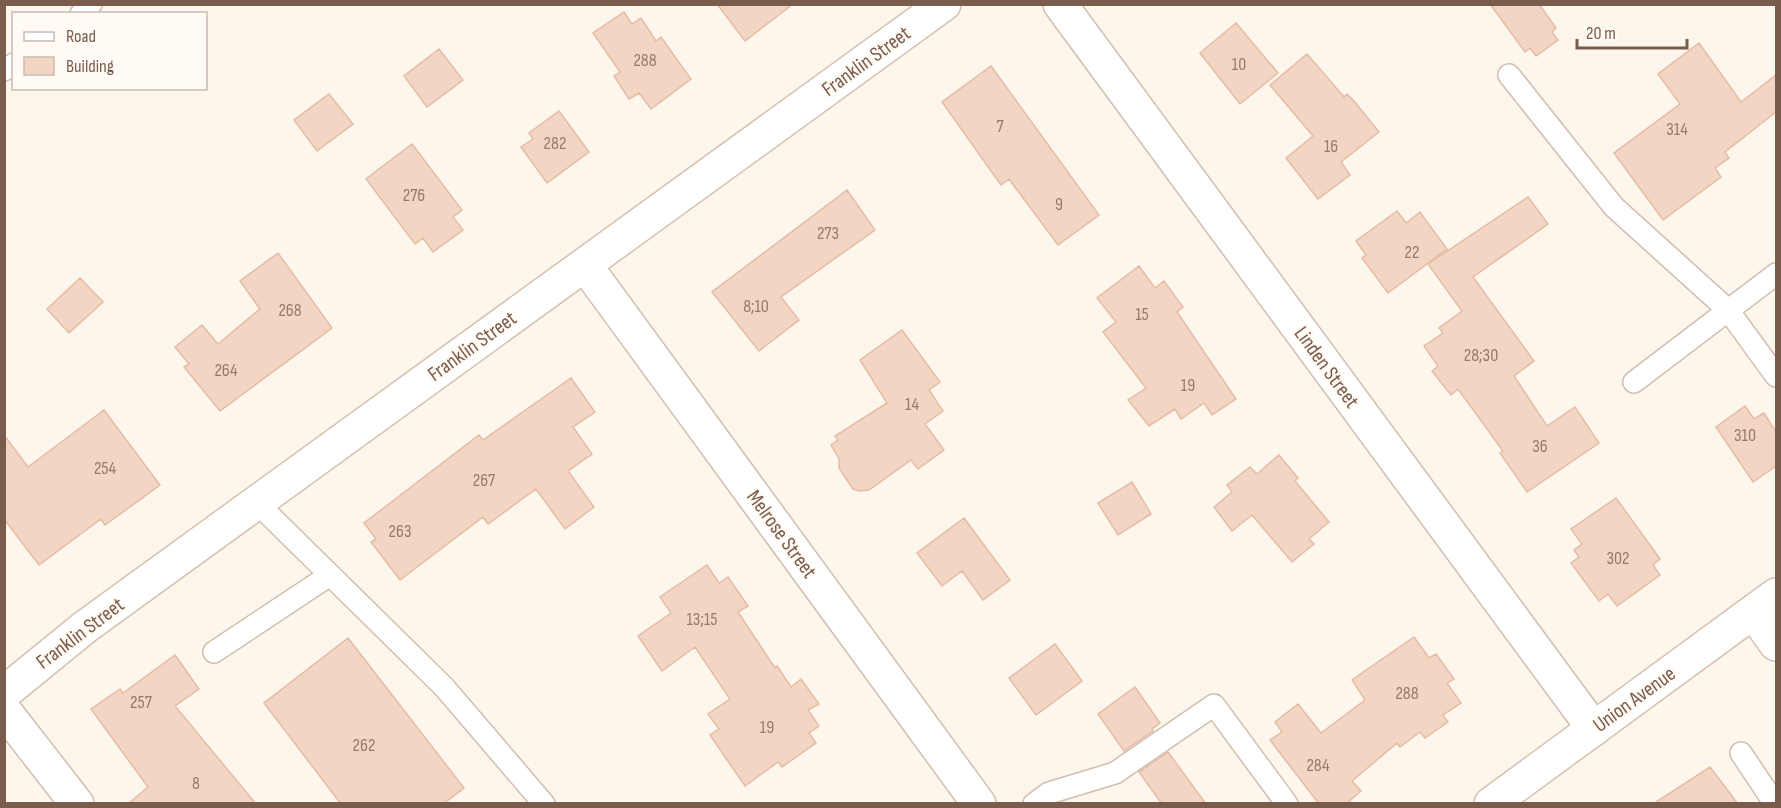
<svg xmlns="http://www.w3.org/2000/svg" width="1781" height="808" font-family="'Sofia Sans Condensed',sans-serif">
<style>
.building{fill:#f3d5c3;stroke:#e6bba3;stroke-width:1.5}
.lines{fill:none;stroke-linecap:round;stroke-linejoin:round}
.lane-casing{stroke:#d1beb0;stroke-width:24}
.street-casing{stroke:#d1beb0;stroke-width:36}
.secondary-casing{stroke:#d6c0b0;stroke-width:36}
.lane{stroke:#fff;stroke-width:21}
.street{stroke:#fff;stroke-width:33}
.secondary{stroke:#fff;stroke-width:33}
.labels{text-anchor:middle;stroke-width:4.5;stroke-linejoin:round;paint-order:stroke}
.number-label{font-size:18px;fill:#987a6a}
.street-label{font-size:21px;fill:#7a5c4d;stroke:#fffaf3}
</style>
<rect width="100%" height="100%" fill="#fdf6ec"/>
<!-- building -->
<path class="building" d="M717 4H793L745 41Z
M1490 4H1539L1556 28 1552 32 1558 40 1536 56 1530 48 1525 52Z
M624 12 632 24 641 18 656 41 661 37 691 79 651 109 639 93 629 99 614 76 620 72 593 33Z
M1236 23 1278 73 1240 104 1200 53Z
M1699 43 1741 102 1776 75V112L1725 152 1729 158 1715 168 1721 177 1663 220 1614 153 1680 104 1658 74Z
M439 49 463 80 427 107 404 76Z
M1307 54 1344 97 1347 94 1354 101 1379 132 1341 162 1350 175 1318 199 1286 158 1313 136 1270 85Z
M991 66 1099 215 1058 245 1009 179 1001 185 942 102Z
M329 94 353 124 317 151 294 120Z
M559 111 589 152 547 183 521 147 533 139 529 133Z
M412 144 462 210 453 217 463 230 433 252 423 238 415 244 366 179Z
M847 190 875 230 781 297 799 320 759 351 712 292Z
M1528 197 1548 224 1473 277 1534 361 1514 376 1547 426 1575 407 1599 443 1527 492 1500 453 1503 451 1458 389 1451 395 1432 371 1438 366 1424 346 1443 333 1439 328 1462 311 1428 264Z
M1397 211 1406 223 1420 212 1447 249 1388 293 1362 258 1366 255 1356 241Z
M278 253 332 328 220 411 184 367 189 364 175 347 202 325 218 344 260 309 240 281Z
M1139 266 1155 288 1164 281 1183 307 1177 312 1236 399 1212 415 1204 403 1181 419 1175 409 1149 426 1128 400 1146 388 1103 332 1116 322 1097 298Z
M80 278 103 302 69 333 47 309Z
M902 330 940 382 929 390 943 411 925 424 944 450 918 469 911 460 869 490 860 491 853 489 839 468V459L831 445 838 440 835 436 887 403 860 360Z
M571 378 595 412 573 427 592 454 568 471 594 507 565 529 536 489 488 524 483 517 400 580 371 542 376 539 364 523 479 435 483 440Z
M1745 406 1754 419 1764 413 1776 432V466L1753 482 1716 427Z
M104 410 160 485 105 525 101 519 39 565 4 519V435L28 467Z
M1279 455 1298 478 1295 481 1329 522 1309 539 1314 544 1292 562 1252 515 1232 531 1214 507 1232 492 1227 485 1250 467 1257 474Z
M1132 482 1151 514 1118 535 1098 503Z
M1616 498 1660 559 1653 565 1660 575 1617 606 1608 594 1599 601 1571 563 1579 557 1574 550 1582 544 1571 529Z
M964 518 1010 580 983 600 962 571 942 586 917 553Z
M707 565 719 583 728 577 748 606 738 612 775 668 777 666 791 687 801 679 819 704 808 710 819 726 809 733 816 743 782 767 778 762 745 786 710 735 719 729 708 714 730 699 695 647 662 671 638 636 671 613 660 597Z
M1414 637 1429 658 1436 654 1454 679 1447 683 1461 703 1443 715 1448 722 1425 738 1420 732 1400 747 1397 743 1352 781 1361 791 1346 804H1319L1270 740 1282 732 1275 722 1298 704 1321 733 1365 700 1352 680Z
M348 638 464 788 443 804H341L264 703Z
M1055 644 1082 681 1036 715 1009 678Z
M175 655 199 689 175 706 256 804H128L148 787 91 709 120 689 123 693Z
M1135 687 1160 723 1152 729 1153 731 1124 751 1098 714Z
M1168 752 1206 804H1162L1139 772Z
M1710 767 1738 804H1653Z"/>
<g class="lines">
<defs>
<path id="lane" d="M81 14 91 4
M4 70 14 64
M1509 75 1614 207 1728 310 1776 376
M1634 382 1776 274
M256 502 444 687 544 804
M214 652 330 575
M1741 753 1775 804
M1034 804 1049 793 1115 773 1214 705 1287 804"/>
<path id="street" d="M1060 4 1594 729
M585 265 979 804
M1753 612 1776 644
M4 710 77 804"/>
<path id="secondary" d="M4 693 85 627 944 4
M1491 804 1776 595"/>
</defs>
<!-- lane casing -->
<use href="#lane" class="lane-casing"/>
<!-- street casing -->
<use href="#street" class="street-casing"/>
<!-- secondary casing -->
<use href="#secondary" class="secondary-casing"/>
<!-- lane -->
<use href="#lane" class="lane"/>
<!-- street -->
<use href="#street" class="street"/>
<!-- secondary -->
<use href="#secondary" class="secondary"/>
</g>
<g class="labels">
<!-- number labels -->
<g class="number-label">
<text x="645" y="66">288</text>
<text x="1239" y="70">10</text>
<text x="1000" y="132">7</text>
<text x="1677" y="135">314</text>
<text x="555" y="149">282</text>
<text x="1331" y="152">16</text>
<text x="414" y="201">276</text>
<text x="1059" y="210">9</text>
<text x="828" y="239">273</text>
<text x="1412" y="258">22</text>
<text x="756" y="312">8;10</text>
<text x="290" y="316">268</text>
<text x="1142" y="320">15</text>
<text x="1481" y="361">28;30</text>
<text x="226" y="376">264</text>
<text x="1188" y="391">19</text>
<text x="912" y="410">14</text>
<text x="1745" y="441">310</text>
<text x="1540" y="452">36</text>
<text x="105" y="474">254</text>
<text x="484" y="486">267</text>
<text x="400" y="537">263</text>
<text x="1618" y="564">302</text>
<text x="702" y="625">13;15</text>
<text x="1407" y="699">288</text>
<text x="141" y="708">257</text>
<text x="767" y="733">19</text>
<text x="364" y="751">262</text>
<text x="1318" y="771">284</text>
<text x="196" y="789">8</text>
</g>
<!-- street labels -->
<g class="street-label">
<text transform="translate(866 61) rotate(-36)" y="7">Franklin Street</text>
<text transform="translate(472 346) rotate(-36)" y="7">Franklin Street</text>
<text transform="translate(1327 367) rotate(54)" y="7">Linden Street</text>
<text transform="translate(782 534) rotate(54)" y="7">Melrose Street</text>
<text transform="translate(80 633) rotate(-37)" y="7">Franklin Street</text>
<text transform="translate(1634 699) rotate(-36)" y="7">Union Avenue</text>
</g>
</g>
<!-- border -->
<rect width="1781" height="808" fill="none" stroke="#7a5c4d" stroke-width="12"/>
<!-- legend -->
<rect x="12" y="12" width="195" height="78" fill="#fffaf3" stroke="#cabbb1" stroke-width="1.5"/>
<rect x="24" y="32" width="30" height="9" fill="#ffffff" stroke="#cabbb1" stroke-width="1.5"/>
<text x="66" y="42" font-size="18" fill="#7a5c4d">Road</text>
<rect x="24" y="57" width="30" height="18" fill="#f3d5c3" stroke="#cabbb1" stroke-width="1.5"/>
<text x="66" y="72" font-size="18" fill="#7a5c4d">Building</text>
<!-- scale -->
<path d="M1577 39v9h110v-9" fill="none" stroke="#7a5c4d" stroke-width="3"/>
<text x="1586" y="39" font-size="18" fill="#7a5c4d" stroke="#fffaf3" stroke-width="4.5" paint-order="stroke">20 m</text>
</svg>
